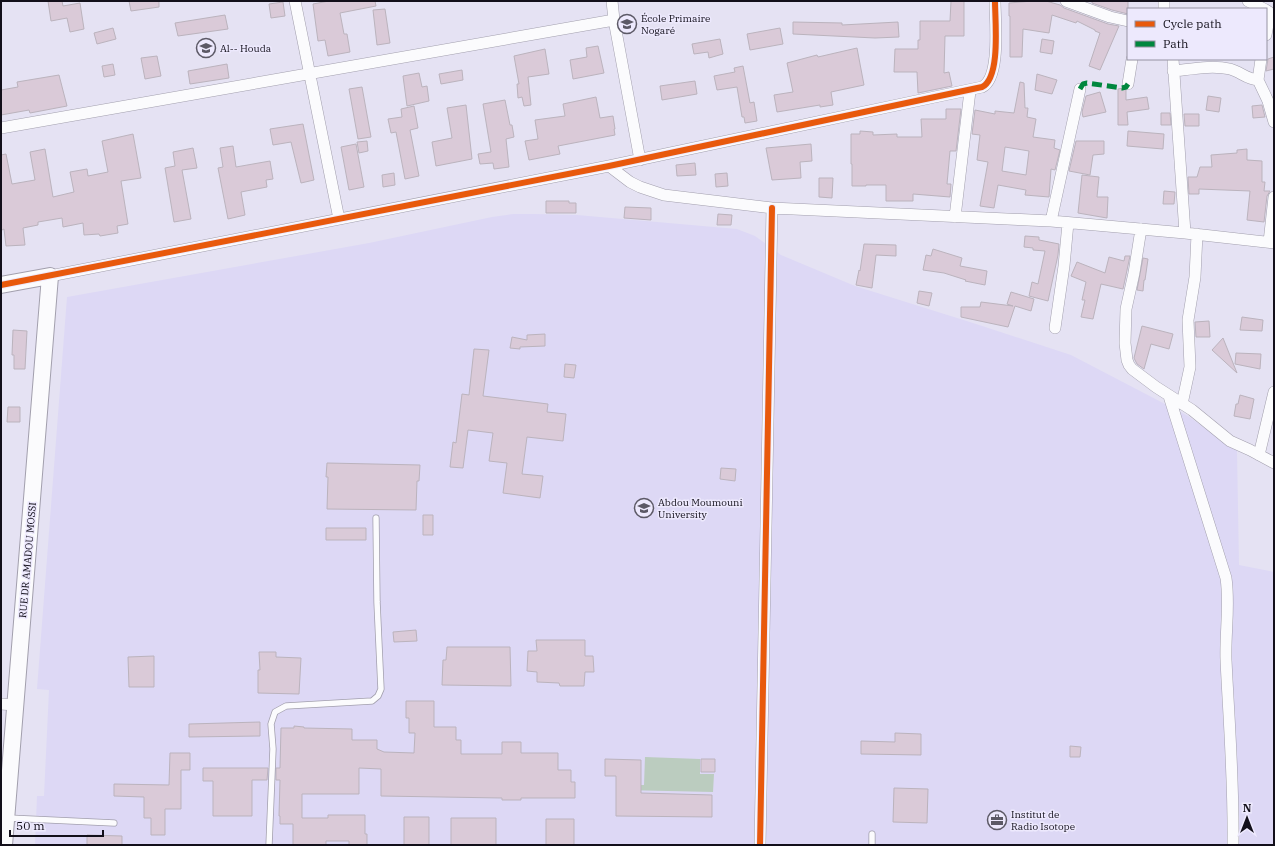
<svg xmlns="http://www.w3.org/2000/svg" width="1275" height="846" font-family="'IBM Plex Serif',serif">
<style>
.built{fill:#ddd8f5}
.green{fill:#bbccbf}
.building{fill:#dacad8;stroke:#bbb3bd;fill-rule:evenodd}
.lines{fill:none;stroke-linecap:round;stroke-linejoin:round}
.lane-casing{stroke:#a29fad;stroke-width:7}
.street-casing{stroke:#a29fad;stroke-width:12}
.secondary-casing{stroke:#a29fad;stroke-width:18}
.lane{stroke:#fbfbfd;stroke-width:5.5}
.street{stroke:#fbfbfd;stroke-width:11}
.secondary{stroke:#fbfbfd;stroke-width:16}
.quiet{stroke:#00873e;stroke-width:5;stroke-dasharray:10 5;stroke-linecap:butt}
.cycleway-casing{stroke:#ede9fd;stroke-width:8}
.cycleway{stroke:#e8590c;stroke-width:6}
.labels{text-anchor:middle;stroke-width:3;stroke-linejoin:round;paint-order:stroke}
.poi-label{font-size:10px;fill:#120f1a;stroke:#ede9fd;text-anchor:start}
.street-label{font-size:10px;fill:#120f1a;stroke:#ede9fd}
</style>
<rect width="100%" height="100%" fill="#e5e2f3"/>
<!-- built -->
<path class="built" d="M535 214 577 215 737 229 755 236 781 255 855 286 973 323 1071 355 1188 416 1237 451 1239 565 1274 572V845H35L37 796H44L49 690 37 689 67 297 369 243 492 217 513 214Z"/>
<!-- green -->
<path class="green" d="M645 757 700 759V774H714L713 792 623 790 627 785H644Z"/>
<!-- building -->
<path class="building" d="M48 1H62L63 6 80 3 84 29 70 32 67 18 51 21Z
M129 1H159V7L131 11Z
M329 1H375L376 6 340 13 344 34H347L350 52 328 56 325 40 318 41 313 4Z
M951 1H964V36H945L944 73 949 72 952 86 918 93 917 72H894L895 49H918V40H920V21H950Z
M1033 1H1046L1060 5 1064 8 1108 24 1119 26 1100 70 1089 66 1100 33 1095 31V30L1077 21 1076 23 1052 15 1049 33 1023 29 1022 57H1010V16H1009V3Z
M1092 1H1128V14L1112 10 1092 3Z
M283 2 285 16 271 18 269 4Z
M385 9 390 43 377 45 373 10Z
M225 15 228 29 178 36 175 23Z
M793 22 842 23V25L898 22 899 37 875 38 793 34Z
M113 28 116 39 97 44 94 33Z
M780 28 783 44 750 50 747 34Z
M720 39 723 54 709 58 708 52 694 54 692 44Z
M1042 39 1054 41 1052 54 1040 52Z
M598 46 604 73 573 79 570 60 587 57 586 48Z
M857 48 864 85 831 92 833 105 820 107V105L777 112 774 95 793 92 787 63 817 55 818 57Z
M545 49 549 74 528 77 531 105 524 106 522 97 518 98 517 84H519L514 56Z
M157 56 161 76 145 79 141 58Z
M1274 57V69L1266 71 1268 59Z
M113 64 115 75 104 77 102 66Z
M227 64 229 78 190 84 188 71Z
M743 66 750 103 754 102 757 121 745 123 744 117H742L737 87 717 90 714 76 735 72 734 68Z
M462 70 463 80 441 84 439 74Z
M419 73 422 87 427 86 429 101 407 106 403 76Z
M1037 74 1057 80 1052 94 1035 90Z
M59 75 67 106 30 113 29 110 1 115V90L18 87 17 82Z
M695 81 697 94 662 100 660 86Z
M1020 82 1024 83 1025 108H1028L1027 117 1036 119 1033 137 1055 140 1054 148 1060 150 1055 170 1051 169 1049 197 1025 195 1026 190 998 185 994 208 980 206 988 162 977 160 980 135 972 134 975 110 995 114V111L1014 113ZM1005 147 1029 151 1026 175 1002 171Z
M362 87 371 137 358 139 349 89Z
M1123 88 1126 90V100L1147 97 1149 109 1127 112 1128 125H1118V89Z
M1100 92 1106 112 1083 117 1082 112 1086 96Z
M1208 96 1221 98 1219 112 1206 110Z
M596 97 600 118 613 116 615 129H614L615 135 558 146 560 154 529 160 525 141 538 139 535 120 565 116 563 104Z
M505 100 510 125H512L514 137 506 139 509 167 494 169 493 163 480 164 478 154 491 152 483 104Z
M466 105 472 159 436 166 432 142 452 138 447 108Z
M1262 105 1265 117 1253 118 1252 106Z
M414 106 418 128 410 130 419 176 405 179 396 132 391 133 388 119 402 117 401 109Z
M946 109H961L956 151H950L947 184H951L950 197 913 194V201H886V185H866V186H852V164H851V134H860V131L873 132V135L897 134V137H922L921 119H946Z
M1161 113H1170L1171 125H1161Z
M1184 114H1199V126H1185Z
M303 124 314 180 301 183 291 142 273 145 270 129Z
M1128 131 1164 134 1163 149 1127 146Z
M133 134 141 178 121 181 128 224 117 226 118 233 100 236 99 234 84 235 83 223 63 227 62 218 38 222V225L23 228 25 245 6 246 4 229 2 230 1 227V155L6 154 12 184 35 180 30 152 45 149 53 197 74 192 70 172 87 169 88 176 108 172 102 141Z
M367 141 368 151 359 153 357 142Z
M1076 141H1104V154L1093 155 1090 175 1069 171Z
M356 144 364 187 349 190 341 147Z
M811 144 812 161 800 162 801 178 772 180 766 148Z
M233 146 236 167 270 161 273 179 266 180 267 187 241 192 245 215 228 219 218 168 223 167 220 148Z
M193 148 197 168 182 170 191 219 174 222 165 168 175 166 173 152Z
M1247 149V160L1262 161V182H1265L1264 191H1270L1267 196 1264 222 1247 220 1250 191 1199 189V194H1189L1188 177H1197L1200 167H1212L1211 155 1237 153V150Z
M695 163 696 175 677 176 676 165Z
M394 173 395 185 383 187 382 175Z
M727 173 728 186 716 187 715 174Z
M1082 175 1099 177 1097 197H1108L1107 218 1078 213Z
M819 178H833L832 198 819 197Z
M1164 191 1175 192 1174 204H1163Z
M546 201H569V203H576V213H546Z
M625 207 651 208V220L624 218Z
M718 214 732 215 731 225H717Z
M1025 236 1039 237V240L1059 244 1058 255 1048 301 1029 296 1032 282 1038 284 1045 251 1033 250V248L1024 247Z
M864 244 896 245V256L876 255 872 288 856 285 859 270 860 271Z
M933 249 962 258 960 266 987 271 985 285 965 281 966 280 944 273 923 270 926 255 931 256Z
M1125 256H1130L1123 289 1101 284 1093 319 1081 317 1085 300H1082L1086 282 1071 276 1077 262 1105 273 1109 257 1124 261Z
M1143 258 1148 259 1145 280H1144L1143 291 1137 290Z
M919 291 932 293 929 306 917 303Z
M1011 292 1034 299 1031 311 1015 306 1008 327 961 317V307H980L981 302 1013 306 1007 304Z
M1242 317 1263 320 1262 331 1240 330Z
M1209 321 1210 337H1196L1195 322Z
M1142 326 1173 334 1169 349 1151 344 1144 369 1137 364 1134 358Z
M13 330 27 331 25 369H14V355H12Z
M545 334V346L520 347V349L510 348 512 337 527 340V335Z
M1223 338 1237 373 1212 350Z
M474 349 489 350 483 396 548 404 547 412 566 414 563 441 527 437 522 474 543 476 540 498 503 493 507 463 489 461 493 433 468 430 463 468 450 467 453 442 456 443 462 394 469 395Z
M1236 353 1261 354 1260 369 1235 364Z
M565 364 576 365 574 378 564 377Z
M1240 395 1254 399 1250 419 1234 416 1236 404H1238Z
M8 407H20V422H7Z
M327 463 420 465 419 481H417L416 510 327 509 328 477H326Z
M721 468 736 469 735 481 720 479Z
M423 515H433V535H423Z
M326 528H366V540H326Z
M416 630 417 641 394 642 393 632Z
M536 640H585V656H593L594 672H585L584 686H560L559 683 537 682V672L527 671 528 651H537Z
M447 647H510L511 686 442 685 443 660H446Z
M259 652H276V657L301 658 299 694 258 693V670H260Z
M154 656V687H129L128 657Z
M406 701H434V727H456V740H461V754H502V742H521V753H558V770H571V782H575V798H521V800H502V798L381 796V769L359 768V794H302V818H328V815H365V834H367V845H349V841H326V845H293V824H280V816H279L280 780H276V768H280L281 728H294V726L304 727V728L352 729V740H377V749L384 752 414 753 415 733H409V718H406Z
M260 722V736L189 737V724Z
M895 733 921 734V755L861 754V741L895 742Z
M1070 746 1081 747 1080 757H1070Z
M170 753H190V770H181V809H165V835H151V818H144V797L114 796V784L169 785Z
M605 759 641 760V793L712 795V817L616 816V776H605Z
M701 759H715V772H701Z
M203 768H268L267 780H252V816H213V781H203Z
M894 788 928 789 927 823 893 822Z
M404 817H429V845H404Z
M451 818H496V845H451Z
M546 819H574V845H546Z
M87 835 122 836V845H87Z"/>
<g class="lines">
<defs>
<path id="lane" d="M8 818 114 823
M269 845 273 749 271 724 275 712 286 706 372 701 378 696 381 689 377 602 376 518
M872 845V834"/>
<path id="street" d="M295 1 339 219
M612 1 614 20 640 160
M1066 1 1110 17 1128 21
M1164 1V9
M1248 1 1264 9
M1266 10 1269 12 1270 14 1266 35
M1173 59 1185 233
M1261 59 1258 80 1268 101 1274 122
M1173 71C1192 69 1212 65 1230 69 1241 72 1246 79 1258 80
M1128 84 1132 59
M1 128 614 20
M609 166 630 182 640 187 664 195 772 208 1051 221 1185 233 1274 243
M955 217 970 91
M1051 221 1080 89
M1141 229 1134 273 1126 309 1125 343 1127 360 1129 365 1132 369 1156 387 1192 410 1230 441 1250 450 1274 463
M1269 242 1274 197
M50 276 609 166 982 87C1001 78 995 21 995 1
M1055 328 1064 266 1068 223
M1169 396 1226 578C1230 606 1225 633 1226 660 1229 722 1234 783 1233 845
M1182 404 1190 367 1188 320 1195 277 1197 234
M1259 455 1274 392
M1 704 15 705
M760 845 772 208"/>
<path id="secondary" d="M1 285 50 276 4 845"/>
</defs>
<!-- lane casing -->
<use href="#lane" class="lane-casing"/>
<!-- street casing -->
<use href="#street" class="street-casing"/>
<!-- secondary casing -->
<use href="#secondary" class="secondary-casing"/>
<!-- lane -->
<use href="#lane" class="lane"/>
<!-- street -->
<use href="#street" class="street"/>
<!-- secondary -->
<use href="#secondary" class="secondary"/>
<!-- quiet -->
<path class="quiet" d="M1080 89 1083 84 1087 83 1122 88 1126 87 1128 84"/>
<defs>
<path id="cycleway" d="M1 285 609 166 982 87C1001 78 995 21 995 1
M760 845 772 208"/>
</defs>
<!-- cycleway casing -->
<use href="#cycleway" class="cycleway-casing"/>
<!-- cycleway -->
<use href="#cycleway" class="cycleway"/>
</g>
<!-- icons -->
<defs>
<symbol id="school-ring" viewBox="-11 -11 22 22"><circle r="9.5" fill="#ede9fd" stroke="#5c5966" stroke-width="1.5"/><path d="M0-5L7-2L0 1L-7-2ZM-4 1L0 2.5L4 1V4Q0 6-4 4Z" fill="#5c5966"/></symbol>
<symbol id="university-ring" viewBox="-11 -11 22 22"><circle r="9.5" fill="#ede9fd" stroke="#5c5966" stroke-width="1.5"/><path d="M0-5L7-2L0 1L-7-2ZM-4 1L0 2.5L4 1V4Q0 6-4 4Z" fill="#5c5966"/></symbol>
<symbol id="office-ring" viewBox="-11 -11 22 22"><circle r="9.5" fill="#ede9fd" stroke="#5c5966" stroke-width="1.5"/><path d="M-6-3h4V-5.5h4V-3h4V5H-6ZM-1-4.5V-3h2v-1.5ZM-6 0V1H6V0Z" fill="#5c5966"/></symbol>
</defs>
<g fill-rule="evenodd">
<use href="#school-ring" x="616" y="13" width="22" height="22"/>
<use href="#school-ring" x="195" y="37" width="22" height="22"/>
<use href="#university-ring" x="633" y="497" width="22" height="22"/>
<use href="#office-ring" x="986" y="809" width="22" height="22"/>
</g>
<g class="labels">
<!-- poi labels -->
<g class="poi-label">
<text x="641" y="22">École Primaire<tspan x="641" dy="12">Nogaré</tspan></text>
<text x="220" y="52">Al-- Houda</text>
<text x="658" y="506">Abdou Moumouni<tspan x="658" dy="12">University</tspan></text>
<text x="1011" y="818">Institut de<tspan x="1011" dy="12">Radio Isotope</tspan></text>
</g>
<!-- street labels -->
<g class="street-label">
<text transform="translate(27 560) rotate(-85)" y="4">RUE DR AMADOU MOSSI</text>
</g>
</g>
<!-- border -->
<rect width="1275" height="846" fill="none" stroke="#120f1a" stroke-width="4"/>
<!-- legend -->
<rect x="1127" y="8" width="140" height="52" fill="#ede9fd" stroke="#9592a2"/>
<rect x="1135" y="21" width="20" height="6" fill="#e8590c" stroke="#9592a2"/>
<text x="1163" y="28" font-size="12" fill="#120f1a">Cycle path</text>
<rect x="1135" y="41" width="20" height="6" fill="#00873e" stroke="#9592a2"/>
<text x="1163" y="48" font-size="12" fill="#120f1a">Path</text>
<!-- north arrow -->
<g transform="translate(1247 818)" stroke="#ede9fd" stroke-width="3" paint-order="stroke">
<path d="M0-3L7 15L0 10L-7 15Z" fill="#120f1a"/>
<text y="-6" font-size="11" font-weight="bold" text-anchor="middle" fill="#120f1a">N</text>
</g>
<!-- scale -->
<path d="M10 830v6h93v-6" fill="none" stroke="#120f1a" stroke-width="2"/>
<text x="16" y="830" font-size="12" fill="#120f1a" stroke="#ede9fd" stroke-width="3" paint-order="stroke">50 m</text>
</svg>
